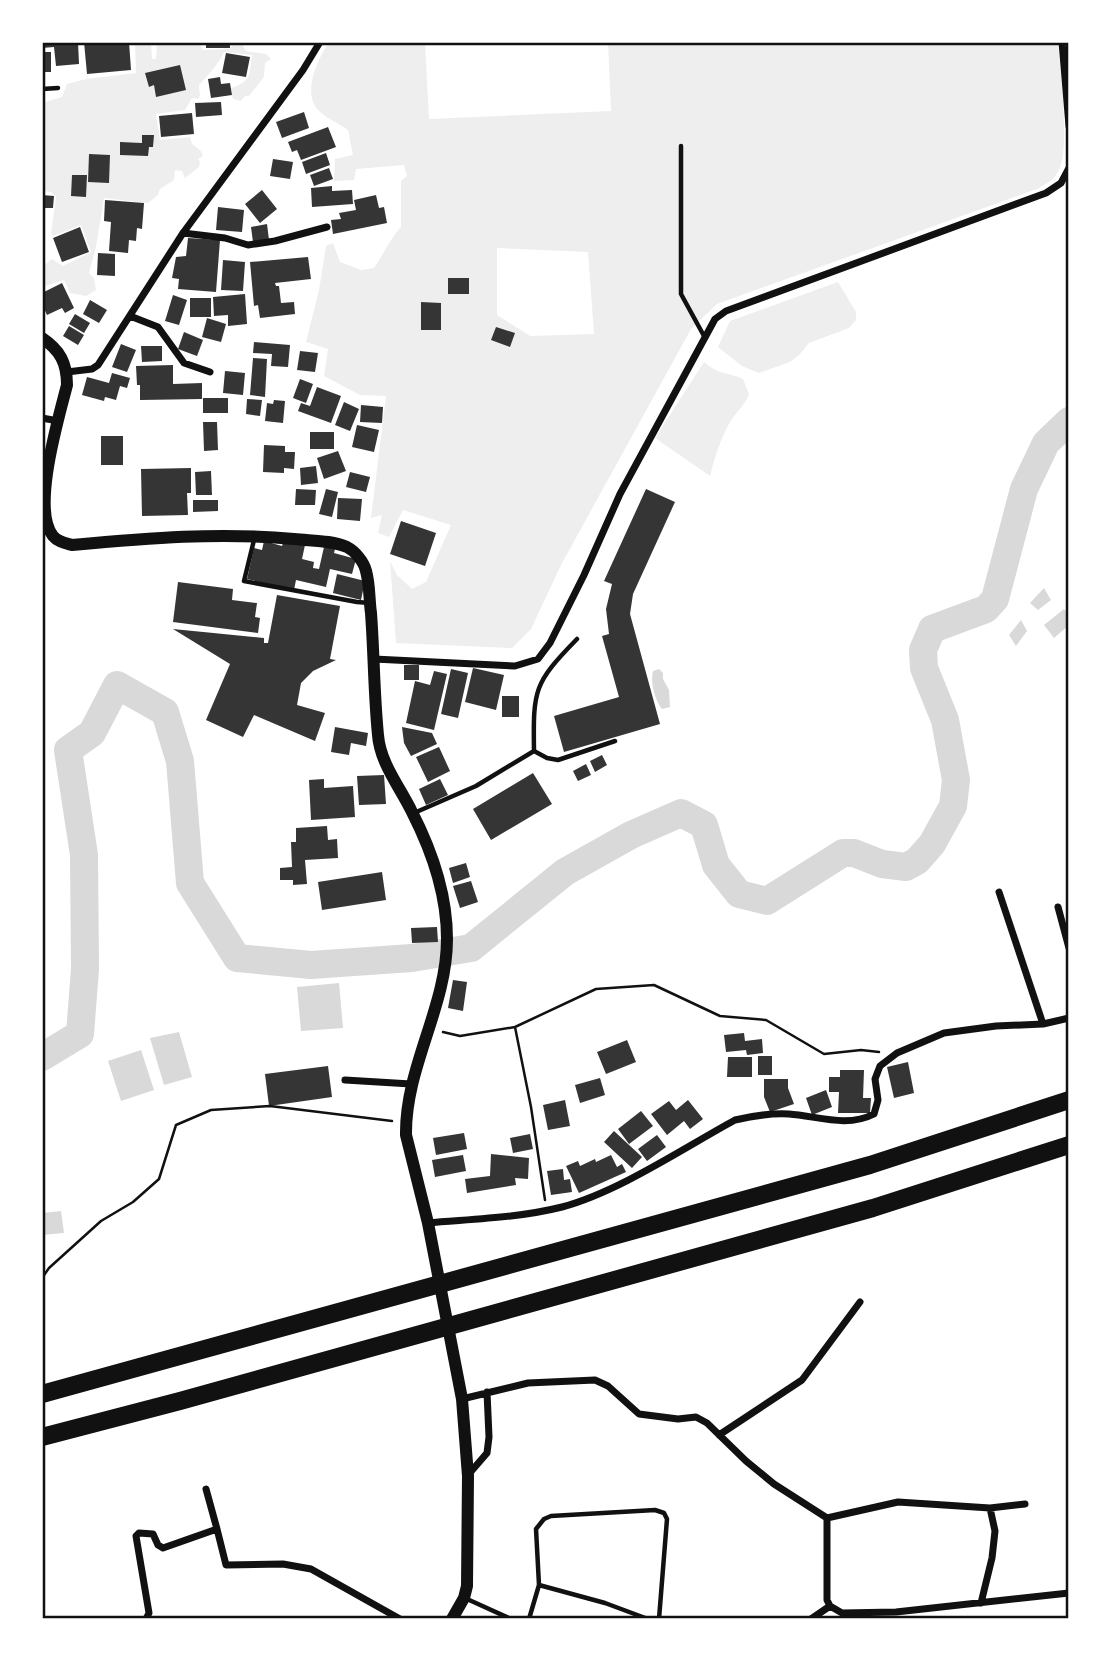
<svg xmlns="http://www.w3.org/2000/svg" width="1111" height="1661" font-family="Rubik,sans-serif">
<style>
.green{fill:#eee;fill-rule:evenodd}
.water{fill:#d9d9d9}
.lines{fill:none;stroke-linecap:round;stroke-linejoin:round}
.river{stroke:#d9d9d9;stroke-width:28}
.building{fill:#353535}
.path{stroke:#111;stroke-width:2.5}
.service{stroke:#111;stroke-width:4.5}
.minor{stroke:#111;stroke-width:7}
.tertiary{stroke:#111;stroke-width:12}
.motorway{stroke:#111;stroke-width:18}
.neatline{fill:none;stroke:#111;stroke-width:2.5}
</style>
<rect width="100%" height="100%" fill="#fff"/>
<!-- green -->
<path class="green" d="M135 42H151L152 59H156L157 44 199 42 203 50 230 49 233 42H241L246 51 266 54 271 59 265 63 264 77 249 96H245L241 101 233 99 231 88C252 81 249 75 252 55L224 52C218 65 209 74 199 85L200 96 198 99 192 98 185 110 156 114 160 140 190 137 192 144 201 151 203 156 198 159 200 162 199 167 185 178 182 171 175 170 174 180 160 189 158 195 148 203 104 198 96 247 89 273 94 278 96 290 86 296 70 293 64 280 42 287V267L52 259 63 266 91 252 81 225 53 236 51 233 56 197 51 192 42 191V103L62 97 67 84 86 79 136 73Z
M329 42H425L429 119 611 111 608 42H1058C1060 71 1071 150 1058 172 1053 181 1045 184 1037 189L717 304 691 329 561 565 531 629 512 648 396 643 390 561 397 575 412 589 426 582 451 525 403 510 389 537 378 533 382 515 371 518 386 396 360 395 324 376 328 349 306 342 319 290 326 246 333 243 340 262 361 270 374 268C384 254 389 240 401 227V181L407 176 404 165 356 169 354 180 334 181 335 159 353 155 348 130C339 123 327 119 319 111 301 93 318 59 329 42ZM497 248 588 252 594 334 530 336 497 315Z
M838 282 856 312V320L849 328 809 343 800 354 790 362 759 373 742 366 718 347 730 321Z
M704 362C721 376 725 371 743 379L749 394C745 405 736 412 730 422 720 440 715 457 710 476L655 438Z"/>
<!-- water -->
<path class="water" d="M1044 588 1051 600 1038 610 1030 603Z
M1064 609 1069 615V625L1054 638 1044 625Z
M1021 620 1027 631 1016 646 1009 635Z
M659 669 663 673V679L669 690 670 707 662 709C655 701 650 682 653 671Z
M339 983 343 1028 301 1031 297 987Z
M179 1032 192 1077 164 1085 150 1038Z
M141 1050 154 1090 121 1101 108 1061Z
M61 1211 64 1233 42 1235V1213Z"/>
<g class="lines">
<!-- river -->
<path class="river" d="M42 1057 80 1034 85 969 84 855 68 750 92 733 117 685 165 712 180 761 190 883 237 958 311 965 412 958 471 948 565 872 631 835 681 813 704 825 716 865 739 894 767 901 843 853H854L882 864 906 867 917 861 932 844 953 806 956 780 945 720 924 668 923 650 932 629 986 609 995 599 1024 489 1046 443 1069 421"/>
</g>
<!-- building -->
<path class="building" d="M42 42H78L79 64 56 66 54 47 42 48Z
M84 42H129L131 70 87 74Z
M206 42H230V48H206Z
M42 52H51V72H42Z
M226 53 250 57 246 77 222 73Z
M180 65 186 90 156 97 154 85 149 87 145 73Z
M220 77 221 84 230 83 232 95 211 98 208 79Z
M221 102 222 115 196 117 195 103Z
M304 112 309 128 282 138 276 122Z
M192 113 194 134 161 137 159 116Z
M328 127 336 147 301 160 297 150 292 152 288 142Z
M142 135H154L153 147H149L148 156 120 155V142L142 143Z
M326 153 330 165 306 174 302 162Z
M89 154 110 155 109 183 88 182Z
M273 159 293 162 290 179 270 176Z
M329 168 333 179 314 186 310 175Z
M72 175H87L86 197 71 196Z
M332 186V191L352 190 353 204 312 207 311 188Z
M262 190 277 209 260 223 245 204Z
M42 195 54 196 53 208H42Z
M376 195 379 208 384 207 387 223 333 234 331 220 341 219 339 213 356 210 354 200Z
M105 200 144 203 142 229 137 228 136 241 129 240 128 253 109 251 111 222 104 221Z
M218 207 244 210 242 232 216 230Z
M267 224 269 240 253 242 251 227Z
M80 227 89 252 62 262 53 238Z
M188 238 220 240 216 292 178 289 179 279 172 278 176 257 186 256Z
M98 253 115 254V276L97 275Z
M308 257 311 279 275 283 276 286H279L281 303 294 302 295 314 260 318 258 305 254 306 250 262Z
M223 260 245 262 243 291 221 290Z
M448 278H469V294H448Z
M62 283 74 308 65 313 62 308 47 315 42 304V293Z
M245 294 247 324 228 326V315L214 316 213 297Z
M173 295 187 300 179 325 165 321Z
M190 298H211V317H190Z
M90 300 107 310 99 323 83 314Z
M421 302 441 303V330H421Z
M75 314 90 323 84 333 69 324Z
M207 318 226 324 221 342 202 337Z
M69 326 84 335 78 345 63 336Z
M496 327 515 333 510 347 491 340Z
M184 332 203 340 197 356 178 349Z
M254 342 290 345 288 367 271 366 272 354 253 353Z
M121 344 136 350 127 372 112 367Z
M141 346H162V361L142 362Z
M300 351 318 353 315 372 297 370Z
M253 358 267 359 265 397 250 395Z
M173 365V384L202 383V399L140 400V385H137L136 366Z
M225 371 245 373 243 395 223 393Z
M112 373 130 378 127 388 120 386 116 400 105 397 104 401 82 395 87 377 109 383Z
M300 379 313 384 306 403 293 398Z
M317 387 341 396 331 423 298 411 301 403 310 406Z
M203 398H228V413H203Z
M247 399 262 400 260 416 246 414Z
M274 400 285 401 283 423 265 421 267 403 273 404Z
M344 402 359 409 350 431 335 425Z
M361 405 383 407 382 423 360 422Z
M203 422H217L218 450 204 451Z
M357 425 379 430 374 452 352 447Z
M310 432H334V449H310Z
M101 436H123V465H101Z
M264 445 285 446V452H295L294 469 284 468V473L263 472Z
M338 451 346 471 324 479 317 458Z
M316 466 318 483 301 485 300 468Z
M191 468V493H187L188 515 142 516 141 469Z
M211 471 212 495H196L195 472Z
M350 472 370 477 366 492 346 487Z
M296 489 316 490 315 505H295Z
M326 489 338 492 332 517 319 514Z
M646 489 675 502 633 594 630 614 660 724 564 752 554 716 619 697 602 636 609 634 606 609 612 584 604 581Z
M338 498 362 499 360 521 337 519Z
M193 500H218V511L193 512Z
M401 521 436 533 425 566 390 554Z
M284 540 305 545 302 559 314 562 313 568 319 569 324 547 335 549 334 553 356 559 352 574 330 569 326 587 296 580 294 590 247 579 254 548 262 550 264 541 282 546Z
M337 574 365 581 361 600 333 593Z
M178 582 233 589 232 600 257 603 255 617 260 618 258 633 173 622Z
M277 595 340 606 330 659 336 660 313 671 301 683 297 705 325 713 315 741 254 715 243 737 206 720 230 664 173 629 264 638V643H268Z
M404 665H419V680H404Z
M473 668 504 675 496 710 465 702Z
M451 669 468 673 458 718 441 714Z
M434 671 447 674 434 730 406 723 415 681 430 685Z
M502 696H519V717H502Z
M335 727 368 733 366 746 351 743 349 755 331 752Z
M402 727 432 733 437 744 411 756 404 743Z
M439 747 450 771 428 782 416 757Z
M602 755 607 765 595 772 590 761Z
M586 764 591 775 578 781 573 771Z
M533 773 552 804 491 840 473 809Z
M384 775 386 804 359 805 357 776Z
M324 779V788L353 786 355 817 311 820 309 780Z
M440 779 448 795 426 805 419 789Z
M327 826 328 840 337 839 338 858 305 860 307 884 293 885V880H280V868L292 867 291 842H296V828Z
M466 863 470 877 453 883 449 868Z
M382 872 386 900 322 910 318 882Z
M471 881 478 902 460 908 453 886Z
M437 927 438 942 412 943 411 928Z
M453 980 467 982 463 1011 448 1008Z
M744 1033 745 1041 762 1039 763 1053 747 1055 746 1050 726 1052 724 1035Z
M627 1040 636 1062 606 1074 597 1052Z
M758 1056H772V1075H758Z
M728 1057H752V1077H727Z
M908 1062 914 1093 894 1098 887 1067Z
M328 1066 332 1097 269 1106 265 1074Z
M840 1070H864L863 1098H871L870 1113H838L839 1092H829V1077H840Z
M600 1078 605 1095 580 1103 575 1085Z
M764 1079H788V1088L794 1104 770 1112 764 1097Z
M826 1090 832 1107 812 1115 806 1098Z
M565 1100 570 1126 548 1130 543 1105Z
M688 1100 703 1119 690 1129 684 1121 667 1135 651 1114 669 1101 676 1110Z
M641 1111 653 1126 629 1144 618 1129Z
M614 1131 642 1157 632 1168 604 1142Z
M464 1133 467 1149 436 1155 433 1138Z
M530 1134 533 1149 513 1153 510 1138Z
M657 1135 666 1147 647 1161 638 1149Z
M491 1154 529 1158 528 1179 515 1178 516 1185 467 1193 465 1179 490 1176Z
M463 1155 466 1171 435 1177 432 1160Z
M611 1155 617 1167 622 1164 626 1172 579 1193 566 1166 578 1161 580 1166 595 1159 596 1162Z
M563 1169 564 1180 570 1179 572 1192 551 1195 547 1171Z"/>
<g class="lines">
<!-- path -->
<path class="path" d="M515 1027 531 1107 545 1200
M443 1032 460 1036 515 1027 596 989 654 985 720 1016 766 1020 824 1054 861 1050 879 1052
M42 1278 49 1268 101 1221 133 1202 159 1179 176 1125 211 1110 270 1106 392 1121"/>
<!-- service -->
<path class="service" d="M42 89 58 88
M681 146V294L704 336
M254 540 244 581 357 602 370 603
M534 751 547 758 558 760 615 741
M414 813 476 786 534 751C533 689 534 683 577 639
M539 1585 605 1603 648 1619
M467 1599 511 1619
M529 1619 539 1585 536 1529 544 1519 551 1516 655 1510 664 1513 667 1519 659 1619"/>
<!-- minor -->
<path class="minor" d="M1062 42 1069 126
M183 233 225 238 248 245 275 241 327 227
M130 316 158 327 184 363 210 372
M67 372 92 369 98 365 183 233 303 70 320 42
M42 418 58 421
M374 659 515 666 538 659 550 643 584 575 620 494 715 319 726 311 1046 193 1061 183 1069 168
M999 892 1043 1024
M1058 907 1069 948
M345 1080 411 1084
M428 1223C473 1219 518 1218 562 1207 618 1192 682 1149 735 1120 752 1116 770 1113 789 1114 817 1116 847 1128 874 1114L878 1100 875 1079 880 1066 897 1053 944 1033 996 1026 1043 1024 1069 1018
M462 1399 528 1383 595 1380 608 1386 639 1414 678 1419 696 1417 707 1423 746 1461 774 1484 827 1518V1600L830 1606 842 1613 896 1612 1069 1593
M719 1435 802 1380 860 1302
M468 1475 487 1453 489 1437 487 1392
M206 1489 217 1529
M827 1518 898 1502 990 1508 1025 1504
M981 1603 992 1558 995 1531 990 1508
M146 1619 149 1613 136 1536 139 1533 153 1534 158 1545 163 1548 217 1529 226 1565 283 1564 311 1569 400 1619
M811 1619 830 1606"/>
<!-- tertiary -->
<path class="tertiary" d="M42 338C60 350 67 363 67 385 59 417 31 509 53 536 58 542 65 543 72 545 147 538 220 532 294 539 311 541 331 540 347 547 355 551 364 562 366 571 370 585 369 600 371 613 374 654 374 695 378 735 380 763 400 787 412 812 432 851 447 894 447 939 447 1007 405 1067 406 1135L428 1223 462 1399 468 1476 467 1586 464 1598 452 1619"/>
<!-- motorway -->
<path class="motorway" d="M42 1394 870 1165 1069 1100
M42 1437 180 1401 873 1208 1069 1145"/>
</g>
<!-- border -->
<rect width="1111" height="1661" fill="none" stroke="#ffffff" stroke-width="88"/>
<rect x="44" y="44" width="1023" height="1573" class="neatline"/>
</svg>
